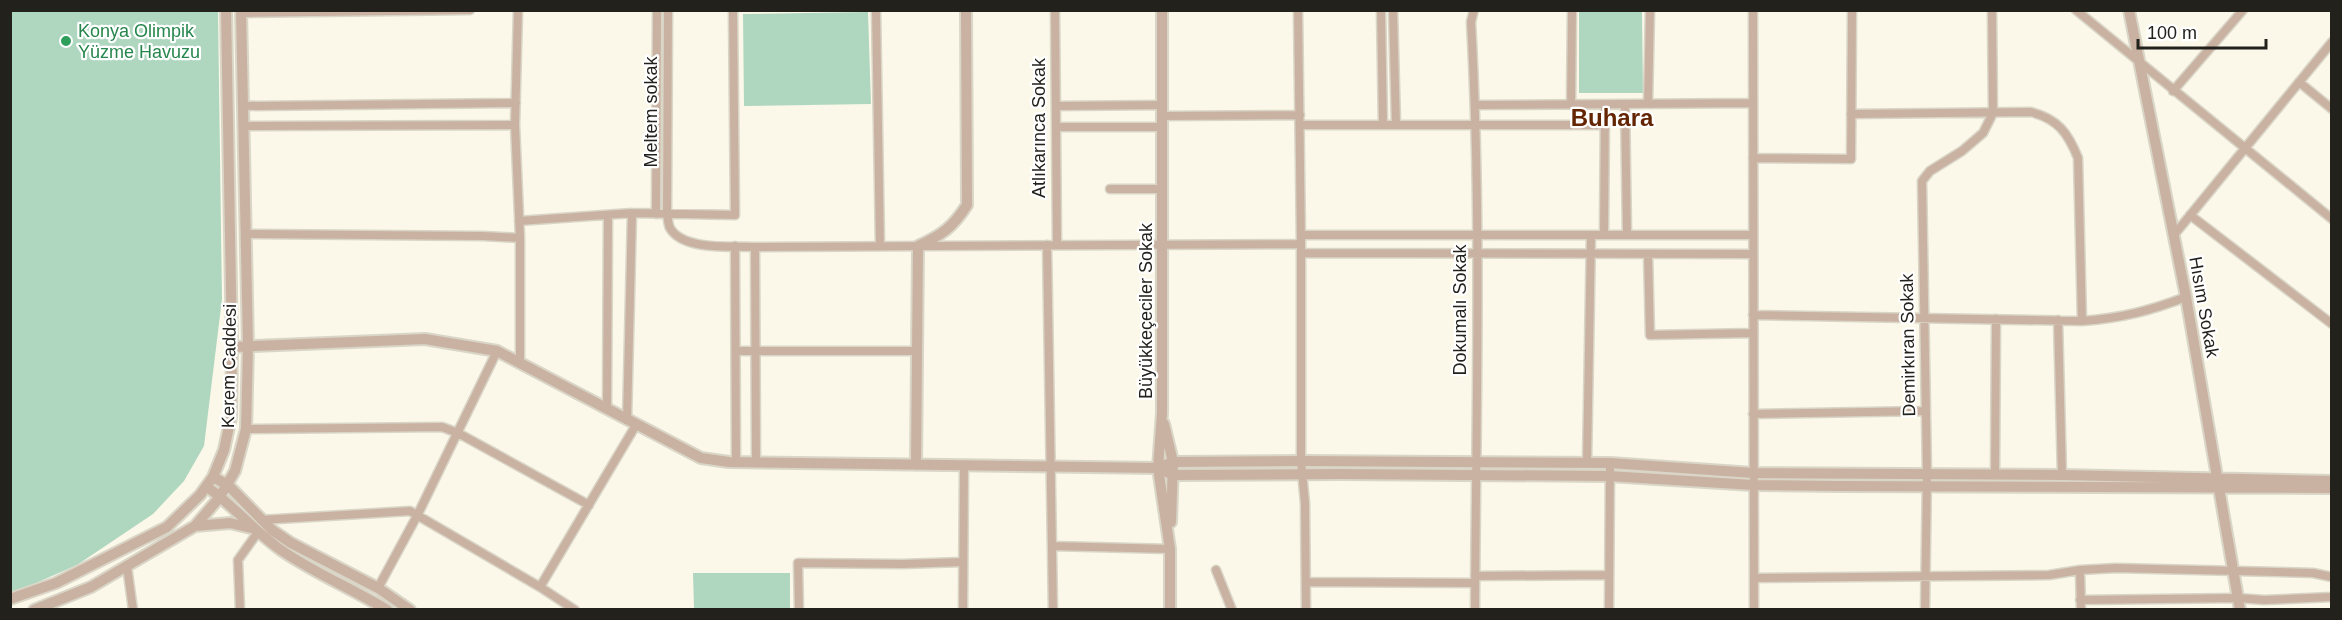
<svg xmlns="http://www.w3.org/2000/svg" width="2342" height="620" font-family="Arial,sans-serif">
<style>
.green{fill:#afd7bf}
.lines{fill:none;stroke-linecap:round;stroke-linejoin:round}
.minor-casing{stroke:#d9d6c8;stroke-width:11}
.tertiary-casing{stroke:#d9d6c8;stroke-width:14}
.minor{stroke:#cab2a2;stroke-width:8}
.tertiary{stroke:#cab2a2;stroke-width:10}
.leisure-dot{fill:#2e9e5b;stroke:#fff;stroke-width:2}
.labels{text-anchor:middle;stroke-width:4.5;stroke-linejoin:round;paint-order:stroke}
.leisure-label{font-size:18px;fill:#27864d;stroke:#fff;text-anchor:start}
.street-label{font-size:18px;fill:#23211c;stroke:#fff}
.district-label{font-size:24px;font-weight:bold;fill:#642503;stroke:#fff}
</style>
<rect width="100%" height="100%" fill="#fcf8e9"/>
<!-- green -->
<path class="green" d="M11 11H218L222 299 204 446 184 481 153 514 77 565 11 594Z
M1579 11H1642L1643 93H1579Z
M868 12 871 104 744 106 743 14Z
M693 573H790V609H694Z"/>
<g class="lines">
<defs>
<path id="minor" d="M518 10 515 125 520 238V363
M668 10 667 214C668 218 668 224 670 228 683 251 732 246 755 247L1301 244
M876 10 880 246
M1055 10 1057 245
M1298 10 1301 244V461L1305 503 1306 610
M1381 10 1383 125
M1393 10 1396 125
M1474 10 1471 22C1482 218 1476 414 1475 610
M1753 10 1754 610
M2076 10 2332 219
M241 13 470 10
M2299 82 2332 109
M2173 91 2243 10
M1648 104 1650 10
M1476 105 1753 103
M1571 105 1572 10
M1625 105 1627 235
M243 106 516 103
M1056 106 1162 105
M1851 114 2031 112C2058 119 2068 133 2078 158L2082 321
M1162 116 1300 115
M1300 125H1605
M243 126 515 125
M1056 127H1162
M1753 158 1851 159 1852 10
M1110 189H1162
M656 214 657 10
M2190 215 2332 324
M519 221 632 213 735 215 733 10
M246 234 483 236 520 238
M1301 235H1753
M1604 235 1605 105
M2174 235 2332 42
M1047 245 1053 610
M735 246 736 462
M755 247 756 462
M1301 253 1753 254
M1648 254 1650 335 1753 333
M1753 315 2082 321C2122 318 2149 311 2186 297
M2058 320 2062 475
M736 351H916
M607 409 608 215
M1753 414 1926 411
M627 420 632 213
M246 429 442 427 458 433 589 505
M1587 463 1591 235
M1995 474 1996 319
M261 520 410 511 540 587 575 610
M1052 546 1170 549
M127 566 133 610
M1216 570 1232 610
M2080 570 2081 610
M1475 576 1609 575
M1754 578 2049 575 2080 570 2116 568 2313 573 2332 577
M1306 582 1475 583
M540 587 636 425
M378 588 418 514 497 351
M2080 600 2238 598 2264 600 2332 597
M240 610 238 560 258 532
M799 610 798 563 902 564 963 562
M963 610 964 465
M1609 610 1610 463
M1925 610 1927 474 1922 181 1930 171 1962 151 1983 133 1993 113 1992 10"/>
<path id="tertiary" d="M1162 10V413L1158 468 1170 549V610
M2129 10 2186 297 2240 610
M232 347 425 339 497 351 701 458 729 462 1158 468 1173 462 1301 461 1610 463 1753 473 2062 475 2332 481
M1164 424 1173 462 1171 522
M916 465 918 246C942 235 953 227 967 205L966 10
M1158 468 1173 475 1340 474 1609 476 1753 485 1838 486 2329 488
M213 477 228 485 272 530 291 543 378 588 410 610
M207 487C233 505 254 531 281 550 314 573 353 589 387 610
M195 526 230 523 251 528
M10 599 56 583 167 527 200 495 213 477 224 450 231 417 232 347 226 10
M34 610 91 587 195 526 219 498 235 471 246 429 248 346 241 10"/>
</defs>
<!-- minor casing -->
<use href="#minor" class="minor-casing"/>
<!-- tertiary casing -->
<use href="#tertiary" class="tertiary-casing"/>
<!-- minor -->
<use href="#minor" class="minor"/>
<!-- tertiary -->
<use href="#tertiary" class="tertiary"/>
</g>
<!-- markers -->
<circle class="leisure-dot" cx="66" cy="41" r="6"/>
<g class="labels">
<!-- leisure labels -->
<g class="leisure-label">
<text x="78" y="37">Konya Olimpik<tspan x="78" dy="21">Yüzme Havuzu</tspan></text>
</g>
<!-- street labels -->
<g class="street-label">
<text transform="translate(651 112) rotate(-90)" y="6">Meltem sokak</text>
<text transform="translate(1039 128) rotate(-90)" y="6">Atlıkarınca Sokak</text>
<text transform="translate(2204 307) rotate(80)" y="6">Hısım Sokak</text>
<text transform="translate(1460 310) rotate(-90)" y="6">Dokumalı Sokak</text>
<text transform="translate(1146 311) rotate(-90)" y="6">Büyükkeçeciler Sokak</text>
<text transform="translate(1908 345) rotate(-91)" y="6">Demirkıran Sokak</text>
<text transform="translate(229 366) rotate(-89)" y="6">Kerem Caddesi</text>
</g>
<!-- district labels -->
<g class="district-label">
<text x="1612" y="126">Buhara</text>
</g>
</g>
<!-- border -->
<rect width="2342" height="620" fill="none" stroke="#23211c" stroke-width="24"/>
<!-- scale -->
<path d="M2138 39v9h128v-9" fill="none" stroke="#23211c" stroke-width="3"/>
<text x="2147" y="39" font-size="18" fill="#23211c" stroke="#ffffff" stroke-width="4.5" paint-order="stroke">100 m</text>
</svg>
